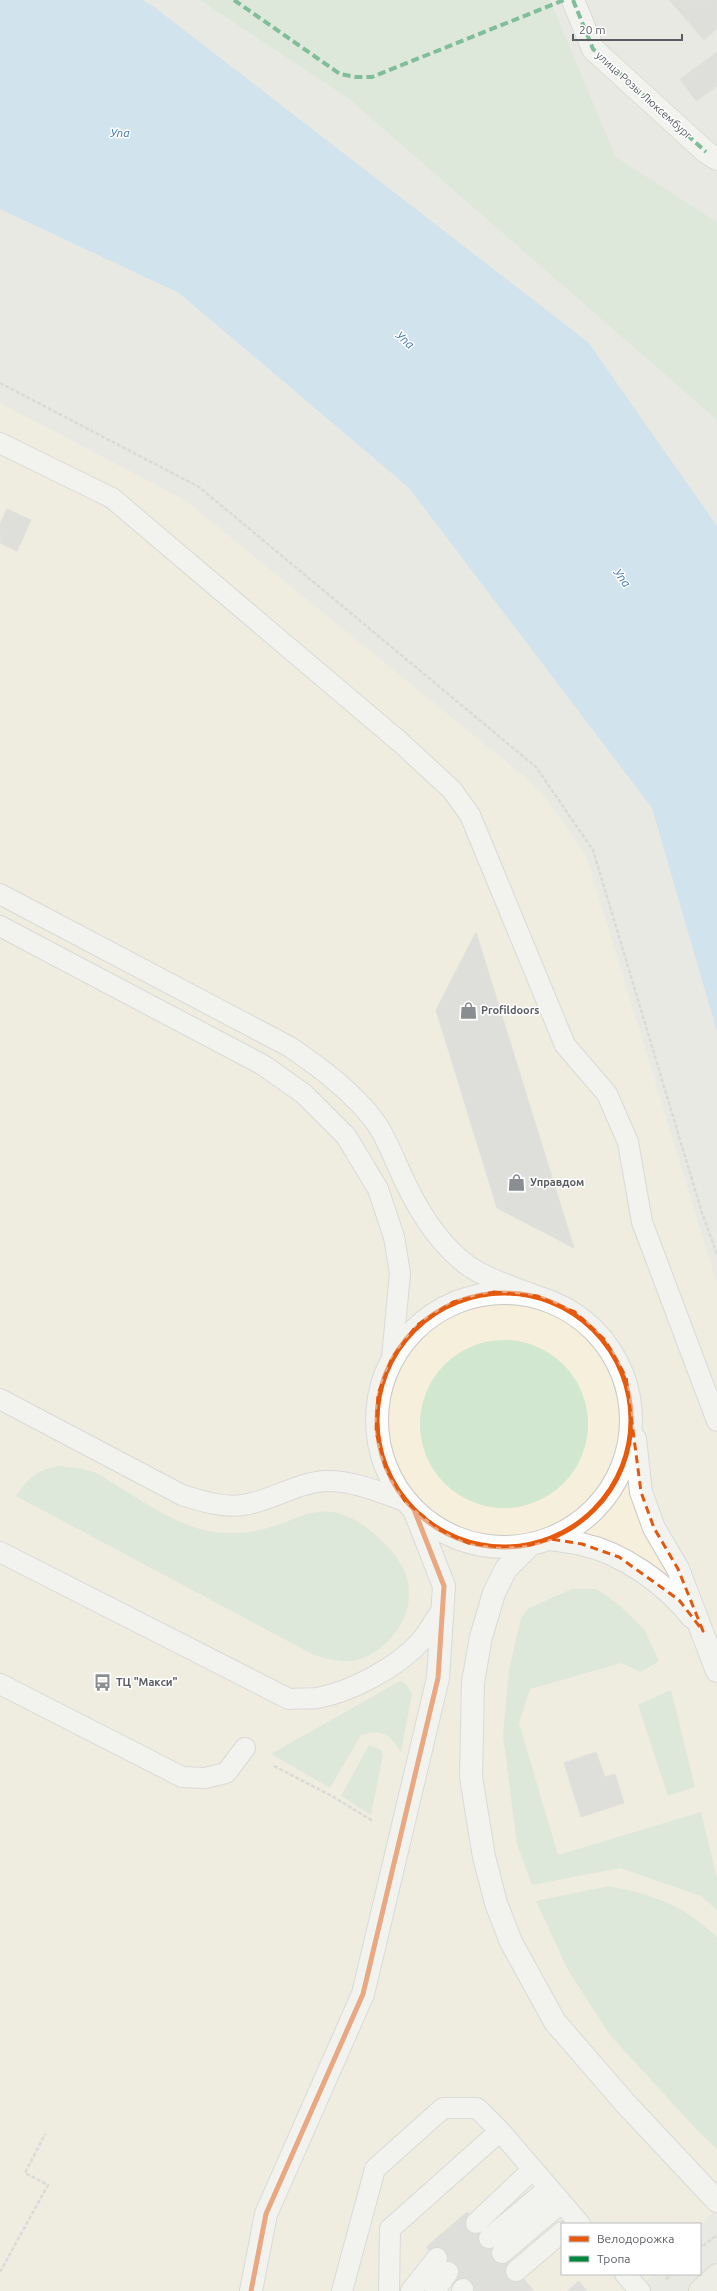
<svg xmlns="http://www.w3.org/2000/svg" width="717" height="2291" font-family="Ubuntu,sans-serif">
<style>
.commercial{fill:#f5efdc}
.green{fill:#d1e7cf}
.water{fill:#b4dcf7}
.building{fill:#d1d0ce;stroke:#d8d7d3}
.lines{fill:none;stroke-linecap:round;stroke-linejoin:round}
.service-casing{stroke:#c7c7c6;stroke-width:22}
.pedestrian-casing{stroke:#c7c7c6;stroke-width:24}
.minor-casing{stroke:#c7c7c6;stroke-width:24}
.primary-casing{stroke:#d1c9b1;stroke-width:24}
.path{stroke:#c4cac7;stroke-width:2.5;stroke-dasharray:4 2;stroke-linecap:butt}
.service{stroke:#fcfcfb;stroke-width:20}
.pedestrian{stroke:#fcfcfb;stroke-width:22}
.minor{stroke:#fcfcfb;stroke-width:22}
.primary{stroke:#f2f0e6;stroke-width:22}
.quiet{stroke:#00873e;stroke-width:4;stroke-dasharray:8 4;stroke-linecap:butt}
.cycleway-casing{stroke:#fff;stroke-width:8}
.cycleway{stroke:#e8590c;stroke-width:5}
.marked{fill:none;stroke:#e15910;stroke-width:3;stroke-dasharray:8 5;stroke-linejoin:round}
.labels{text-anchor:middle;stroke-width:3;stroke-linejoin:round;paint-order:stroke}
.street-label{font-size:11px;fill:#595d62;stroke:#fff}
.poi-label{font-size:11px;font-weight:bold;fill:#595d62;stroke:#fff;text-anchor:start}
.water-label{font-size:12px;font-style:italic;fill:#3c76b0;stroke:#fff}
</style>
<rect width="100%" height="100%" fill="#e9e9e4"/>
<!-- commercial -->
<path class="commercial" d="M0 403 185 500 525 777 543 794 586 855 717 1284V2206L700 2227V2224H562V2274H654L634 2291H0Z"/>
<!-- green -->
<path class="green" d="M200 0H550L616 157 717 222V420L349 99Z
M420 1424a84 84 0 1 1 168 0a84 84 0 1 1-168 0Z
M58 1466 78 1468 94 1472C129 1491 170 1524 209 1531 236 1536 259 1532 283 1523 294 1519 306 1513 318 1512 344 1508 369 1527 386 1545 400 1559 410 1575 409 1596 408 1618 396 1636 379 1649 355 1666 341 1663 314 1655L16 1496C28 1478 36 1471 58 1466Z
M572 1589H597L618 1604 644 1629 659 1661 641 1672 621 1663 530 1689 519 1723 558 1855 701 1812 717 1878V1910L701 1896 620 1868 532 1885 517 1844 503 1735 509 1670 521 1618 529 1608Z
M400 1681 406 1684 412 1694 401 1752C389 1734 383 1729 361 1735L330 1788 271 1754Z
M671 1690 695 1787 668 1796 638 1705Z
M369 1745 381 1750 383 1755 371 1815 341 1796Z
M609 1886C654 1895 683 1905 717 1937V2149L697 2130 610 2035 568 1970 536 1901Z"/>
<!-- water -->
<path class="water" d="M0 0H142L153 6 588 342 717 526V1032L652 808 409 488 179 293 0 209Z"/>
<!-- building -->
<path class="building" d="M669 0H717V29L704 40Z
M717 52V86L696 101 680 79Z
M7 509 31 520 17 551 0 543V524Z
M476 932 574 1248 497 1208 436 1010Z
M596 1752 605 1777 615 1774 624 1803 581 1817 564 1763Z
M467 2212 502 2253 534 2291H465L426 2247Z
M579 2281 587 2291H567Z"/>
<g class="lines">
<defs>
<path id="service" d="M0 443 112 498 400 742 452 790 470 815 565 1045 607 1094 628 1142 642 1222 717 1421
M0 894 290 1047C321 1068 353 1092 376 1123 388 1140 397 1167 407 1186 421 1215 441 1245 467 1265 487 1279 514 1287 537 1296
M0 926 263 1065 304 1094 346 1136 378 1189 394 1237 400 1273 392 1358
M0 1399 182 1495C201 1501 223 1508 243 1505 271 1501 296 1483 325 1481 352 1480 380 1492 405 1501
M0 1552 289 1699C298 1698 308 1699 317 1698 351 1692 398 1667 421 1641 429 1631 436 1618 443 1608
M0 1684 182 1777 205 1778 226 1773 245 1748
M476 2223 533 2169
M489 2238 549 2188
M502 2253 561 2203
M516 2271 562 2232
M625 2274 640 2291
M342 2291 375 2169 443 2108H477L500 2131
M389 2291 390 2229 500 2131 580 2224
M411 2291 437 2258
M435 2291 448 2272
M462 2291 463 2289"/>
<path id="pedestrian" d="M573 0 593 49 706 152"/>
<path id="minor" d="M706 152 717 159
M377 1420a127 127 0 1 1 254 0a127 127 0 1 1-254 0Z
M635 1439 641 1492 654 1528 678 1569 717 1671
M550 1539C561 1541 571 1541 581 1544 623 1553 666 1584 692 1617
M530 1545 506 1569 494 1593 481 1637 473 1682 471 1777 484 1857 496 1903 511 1942 555 2022 626 2104 717 2201
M251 2291 266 2214 363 1994 438 1678 444 1586 415 1512"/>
<path id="primary" d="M700 2291 717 2275"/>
</defs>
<!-- service casing -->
<use href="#service" class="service-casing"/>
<!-- pedestrian casing -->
<use href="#pedestrian" class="pedestrian-casing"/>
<!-- minor casing -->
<use href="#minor" class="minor-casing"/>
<!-- primary casing -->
<use href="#primary" class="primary-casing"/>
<!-- path -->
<path class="path" d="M0 383 199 487 536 767 593 850 702 1213 717 1254
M274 1766 332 1796 373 1821
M703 2246 717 2235
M0 2272 48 2185 25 2173 45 2134
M666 2279 672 2274"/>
<!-- service -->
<use href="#service" class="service"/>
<!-- pedestrian -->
<use href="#pedestrian" class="pedestrian"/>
<!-- minor -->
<use href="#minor" class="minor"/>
<!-- primary -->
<use href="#primary" class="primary"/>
<!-- quiet -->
<path class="quiet" d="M234 0 340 74 356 77H372L564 0
M573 0 593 49 706 152"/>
<defs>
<path id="cycleway" d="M377 1420a127 127 0 1 1 254 0a127 127 0 1 1-254 0Z
M251 2291 266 2214 363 1994 438 1678 444 1586 415 1512"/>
</defs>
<!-- cycleway casing -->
<use href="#cycleway" class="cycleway-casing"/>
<!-- cycleway -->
<use href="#cycleway" class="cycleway"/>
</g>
<!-- marked area -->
<path d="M0 0H717V2291H0ZM494 1292 537 1296 575 1312 605 1340 626 1377 641 1492 654 1528 678 1569 703 1631 679 1600 619 1557 582 1544 550 1539 530 1545 499 1547 468 1543 440 1530 405 1501 386 1469 376 1432 378 1394 392 1358 417 1325 453 1302Z" fill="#e9e9e4" fill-opacity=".55" fill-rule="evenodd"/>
<path class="marked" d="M494 1292 537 1296 575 1312 605 1340 626 1377 641 1492 654 1528 678 1569 703 1631 679 1600 619 1557 582 1544 550 1539 530 1545 499 1547 468 1543 440 1530 405 1501 386 1469 376 1432 378 1394 392 1358 417 1325 453 1302Z"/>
<!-- icons -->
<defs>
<symbol id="shop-bare" viewBox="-9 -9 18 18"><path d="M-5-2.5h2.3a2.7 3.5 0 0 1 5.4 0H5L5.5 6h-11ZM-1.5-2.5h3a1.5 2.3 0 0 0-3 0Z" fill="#8b8e90" stroke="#fff" stroke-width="2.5" paint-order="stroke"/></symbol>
<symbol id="bus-bare" viewBox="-9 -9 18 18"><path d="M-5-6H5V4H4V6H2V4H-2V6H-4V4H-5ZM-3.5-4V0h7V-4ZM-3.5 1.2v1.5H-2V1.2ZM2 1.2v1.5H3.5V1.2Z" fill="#8b8e90" stroke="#fff" stroke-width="2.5" paint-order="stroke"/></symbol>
</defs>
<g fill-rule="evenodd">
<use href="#shop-bare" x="456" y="998" width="25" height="25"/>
<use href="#shop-bare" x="504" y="1170" width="25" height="25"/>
<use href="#bus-bare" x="90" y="1670" width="25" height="25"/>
</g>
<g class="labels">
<!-- street labels -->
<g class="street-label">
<text transform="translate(644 95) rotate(42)" y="4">улица Розы Люксембург</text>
</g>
<!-- poi labels -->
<g class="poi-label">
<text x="481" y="1014">Profildoors</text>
<text x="530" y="1186">Управдом</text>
<text x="116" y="1686">ТЦ "Макси"</text>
</g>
<!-- water labels -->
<g class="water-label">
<text x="120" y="137">Упа</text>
<text transform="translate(405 340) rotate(41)" y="4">Упа</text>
<text transform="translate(622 578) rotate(54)" y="4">Упа</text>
</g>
</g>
<!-- legend -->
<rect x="561" y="2223" width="140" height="52" fill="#ffffff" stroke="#bdbec0"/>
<rect x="569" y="2236" width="20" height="6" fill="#e8590c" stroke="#bdbec0"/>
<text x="597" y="2243" font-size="12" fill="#595d62">Велодорожка</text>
<rect x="569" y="2256" width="20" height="6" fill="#00873e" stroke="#bdbec0"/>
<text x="597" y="2263" font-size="12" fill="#595d62">Тропа</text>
<!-- scale -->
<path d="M573 34v6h109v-6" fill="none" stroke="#595d62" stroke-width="2"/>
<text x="579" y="34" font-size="12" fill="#595d62" stroke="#ffffff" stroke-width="3" paint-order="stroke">20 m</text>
</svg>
